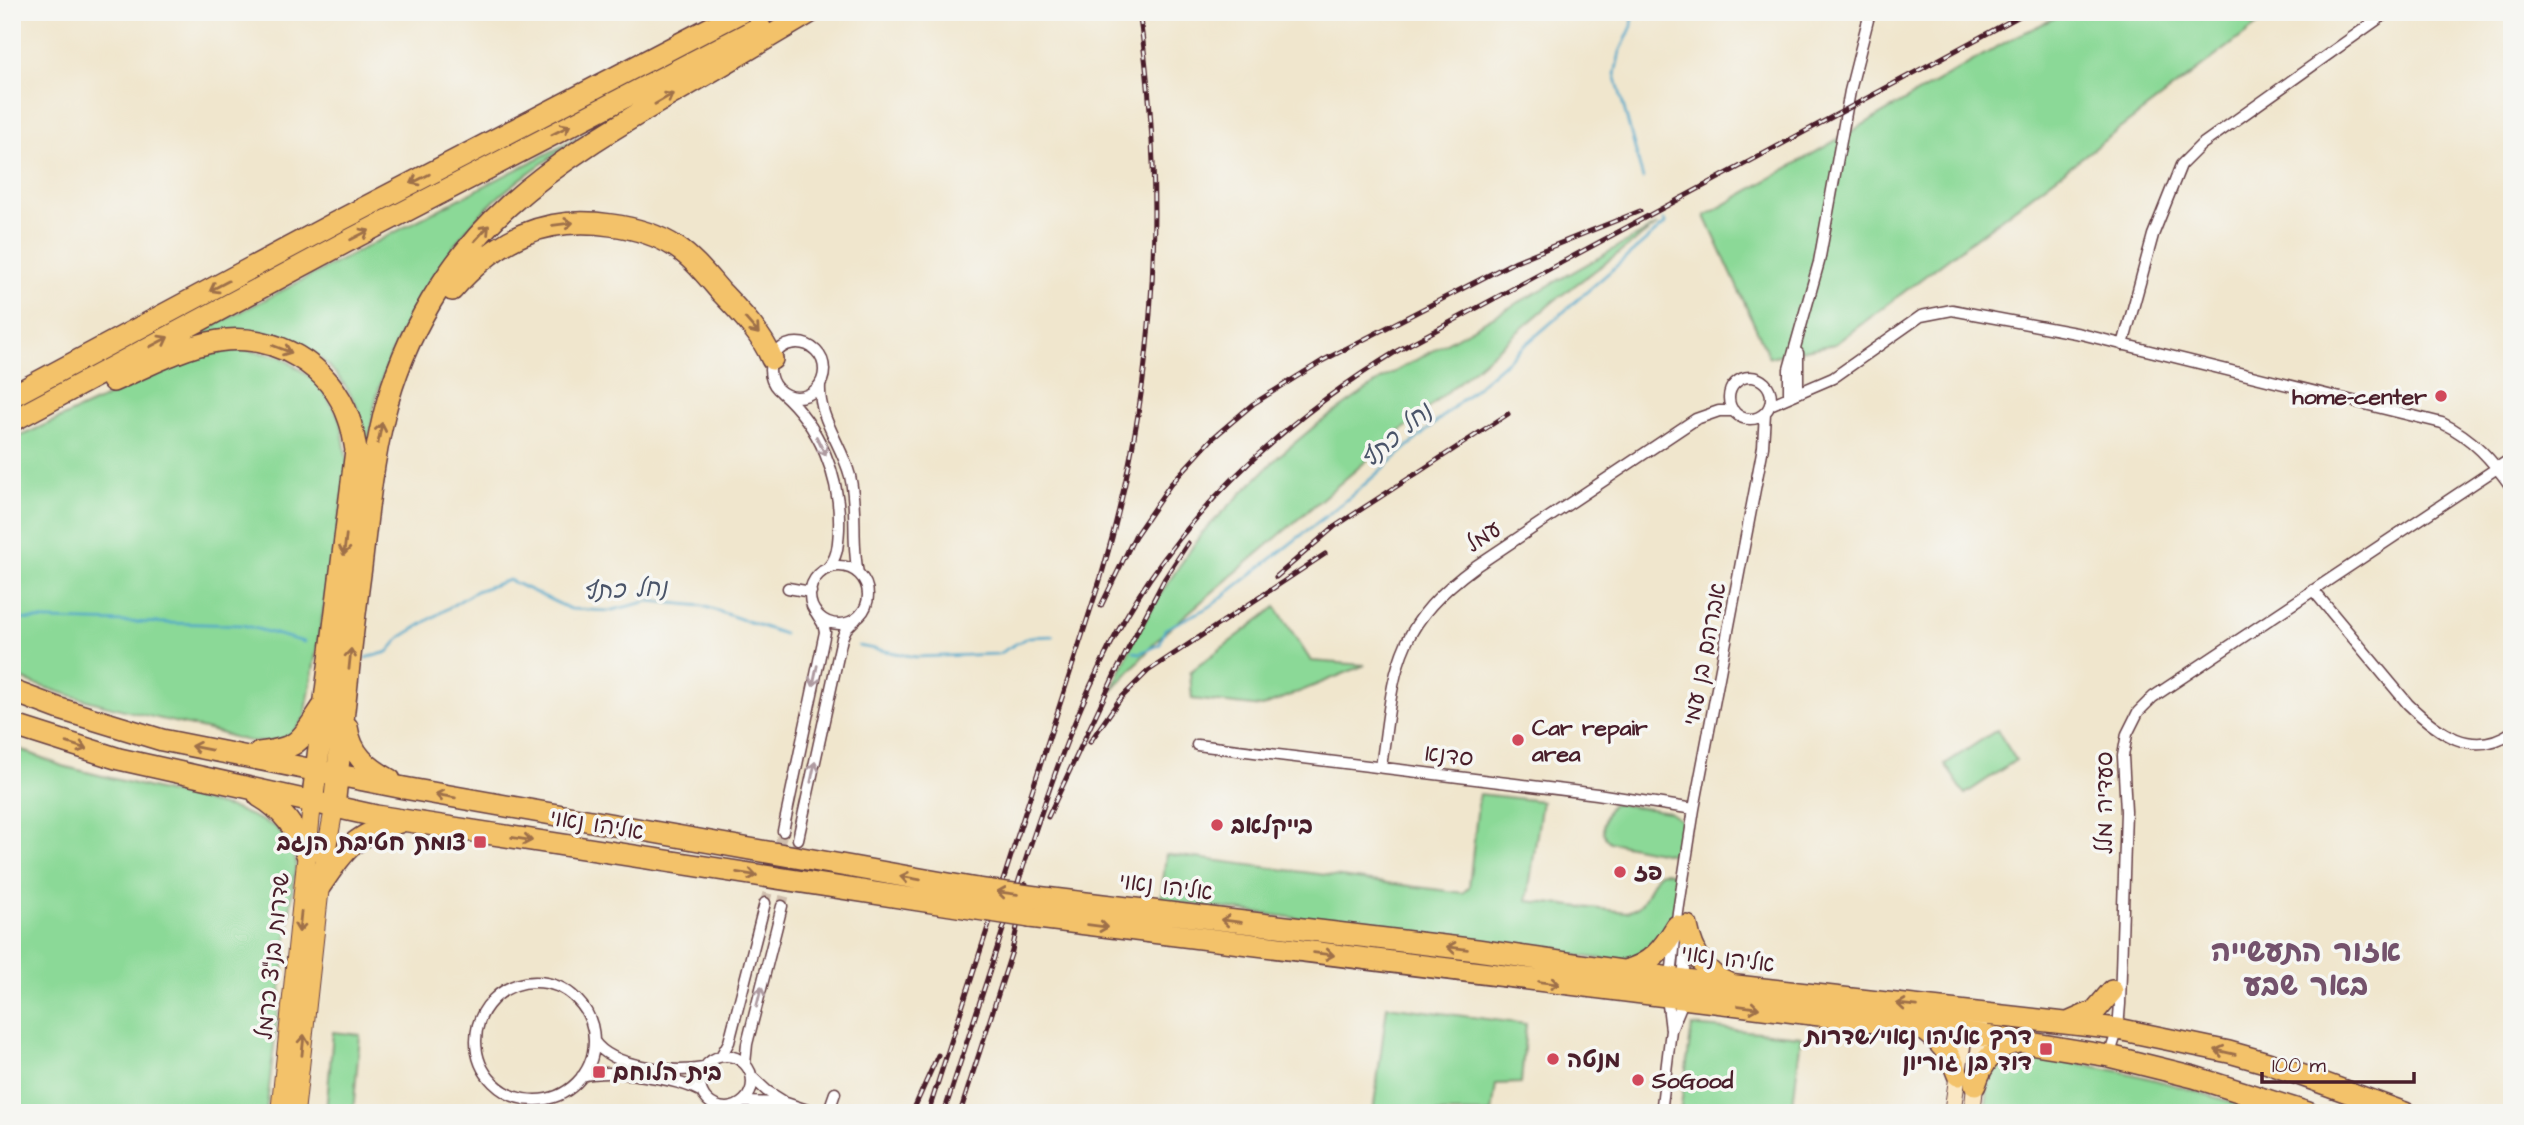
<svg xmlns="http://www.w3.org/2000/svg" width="2524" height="1125" font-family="'Architects Daughter','Playpen Sans Hebrew',sans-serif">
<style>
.green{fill:#8bd997;stroke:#6a7c61;stroke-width:2}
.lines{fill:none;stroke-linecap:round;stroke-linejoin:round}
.stream{stroke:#4ca5c9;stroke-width:2.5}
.street-tunnel{stroke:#cfbead;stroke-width:10;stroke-dasharray:10 5;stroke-linecap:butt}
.street-casing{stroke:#633d43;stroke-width:13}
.secondary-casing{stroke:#633d43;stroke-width:18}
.primary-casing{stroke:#633d43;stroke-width:20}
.highway-casing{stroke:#633d43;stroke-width:24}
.street{stroke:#fff;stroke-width:10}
.secondary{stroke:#fae7c3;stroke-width:16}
.primary{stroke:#f3c26a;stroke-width:18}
.highway{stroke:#f3c26a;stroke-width:21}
.rail-casing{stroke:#4a1f2b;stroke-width:5}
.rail{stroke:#f6f6f2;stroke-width:2.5;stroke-dasharray:8;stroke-linecap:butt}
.highway-bridge-casing{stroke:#633d43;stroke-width:24;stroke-linecap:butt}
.highway-bridge{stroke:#f3c26a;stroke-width:21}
.oneway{stroke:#9e704a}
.oneway2{stroke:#ae9aa0}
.poi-dot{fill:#d1495b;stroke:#f6f6f2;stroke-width:2.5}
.labels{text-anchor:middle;stroke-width:7;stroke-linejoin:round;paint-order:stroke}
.poi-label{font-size:23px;font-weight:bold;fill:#4a1f2b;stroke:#f6f6f2;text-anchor:start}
.street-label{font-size:23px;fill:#4a1f2b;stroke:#f6f6f2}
.water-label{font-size:24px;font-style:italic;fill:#4b556a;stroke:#f6f6f2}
.district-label{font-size:30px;font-weight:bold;fill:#74526c;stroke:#f6f6f2}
</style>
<rect width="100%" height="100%" fill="#f6f6f2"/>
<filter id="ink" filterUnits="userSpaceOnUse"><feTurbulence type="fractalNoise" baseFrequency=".0143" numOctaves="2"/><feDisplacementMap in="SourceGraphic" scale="14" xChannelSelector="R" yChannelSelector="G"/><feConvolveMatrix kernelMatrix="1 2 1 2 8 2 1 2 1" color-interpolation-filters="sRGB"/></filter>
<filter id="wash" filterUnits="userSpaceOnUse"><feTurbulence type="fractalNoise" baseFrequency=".00686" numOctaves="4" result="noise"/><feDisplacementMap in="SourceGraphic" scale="28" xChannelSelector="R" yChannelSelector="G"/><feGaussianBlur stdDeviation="1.57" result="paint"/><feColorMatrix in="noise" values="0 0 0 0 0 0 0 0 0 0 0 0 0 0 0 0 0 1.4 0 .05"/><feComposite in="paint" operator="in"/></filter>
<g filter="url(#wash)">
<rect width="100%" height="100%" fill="#f0e6cd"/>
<!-- green -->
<path class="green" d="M2067 12H2274L1835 344 1769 357 1705 216 2013 38Z
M589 132C557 154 522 175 494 201 446 245 396 329 378 392 373 410 371 430 367 450 363 432 362 413 352 397 345 385 333 369 321 359 302 343 261 327 236 331 211 335 186 345 163 352Z
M1657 225 1555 300 1161 636 1111 692 1136 635 1161 593 1202 533 1280 455 1315 426 1382 379Z
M240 349 280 356 319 383 341 421 348 467 305 717C295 733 285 740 267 742 249 744 226 734 209 730 142 715 77 700 12 676V440L195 357Z
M1276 607 1311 661 1365 665 1262 707 1192 699 1190 672Z
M1997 730 2016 760 1965 794 1945 764Z
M12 746 62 766 235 809 274 826 286 837 296 862 266 1113H12Z
M1479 794 1542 801 1527 901 1627 912C1631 910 1635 909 1638 907 1655 892 1650 857 1680 879L1670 931 1648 952 1617 961 1161 900 1166 854 1463 893 1469 887Z
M1617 804 1669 812 1683 822 1682 846 1674 855 1610 842C1598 834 1604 815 1611 805Z
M1387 1006 1526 1024 1521 1083 1496 1084 1492 1113H1373Z
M1692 1026 1801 1036 1792 1113H1680Z
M333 1032 360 1035 353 1113H326Z
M2008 1058C2097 1059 2182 1086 2265 1113H1985C1988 1089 1986 1072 2008 1058Z"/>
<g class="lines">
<!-- stream -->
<path class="stream" d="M1633 12 1632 26 1620 52 1615 74 1643 179
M12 619 243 625 304 642
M859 646 916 657 998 654 1028 637 1053 636
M1134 652 1140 653 1160 644 1165 629 1211 606 1350 497 1666 223 1663 220
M366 658 388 652 401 637 476 591 509 580 570 609 609 611 649 601 703 606 784 634"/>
</g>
</g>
<g filter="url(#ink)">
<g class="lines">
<!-- street-tunnel -->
<path class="street-tunnel" d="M765 903 783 831
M782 906 798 839"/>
<defs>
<path id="street" d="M770 370a27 27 0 1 1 54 0a27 27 0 1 1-54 0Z
M2123 345 2153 235 2181 165 2201 145 2388 12
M1798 353V392
M1729 398a21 21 0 1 1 42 0a21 21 0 1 1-42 0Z
M820 385C818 418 842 445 850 476 858 508 851 541 858 573
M781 392C819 425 841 477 839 529 838 545 838 557 827 569
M1789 396V369L1819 262 1850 91 1870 12
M1770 405 1833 378 1921 316 1952 310 2081 334 2442 423C2473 438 2492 460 2512 488
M810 595a29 29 0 1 1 58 0a29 29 0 1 1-58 0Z
M788 588 811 592
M2313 590 2408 704C2438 733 2472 759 2512 732
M1197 745 1597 794 1694 809
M1381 767C1395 671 1391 628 1476 566L1696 419 1719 411H1734
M783 831 825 632 823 624 815 611
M798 839 842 638 846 629 856 619
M476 1041a59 59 0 1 1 118 0a59 59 0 1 1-118 0Z
M1671 1030 1681 1006 1686 944
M594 1041C612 1068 674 1073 704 1068
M700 1082a26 26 0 1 1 52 0a26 26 0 1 1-52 0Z
M721 1056 729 1042 765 903
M2109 1056 2118 1029 2120 1004 2126 811 2123 756 2127 734 2138 712 2153 697 2512 458
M745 1064 747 1044 782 906
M582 1076C609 1068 678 1078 702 1092
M752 1077 767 1091 783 1101
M744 1102 786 1103 816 1113
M828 1113 835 1093
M1661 1113 1671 1030 1668 1005 1678 912 1694 809 1763 447 1765 413"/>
<path id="secondary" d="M1952 1113 1964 1033 1969 1024
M1972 1113 1981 1035 1979 1025"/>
<path id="primary" d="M280 1113 312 804
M295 1113 320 886 334 808"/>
<path id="highway" d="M452 290C497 239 543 215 611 225 634 228 656 234 676 247 694 259 707 276 721 292 741 313 761 333 772 359
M113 381C147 366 181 347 218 341 273 332 331 365 349 419 353 429 354 440 356 450L312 804
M12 396 335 223 741 12
M12 421 346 242 760 27
M12 691 60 709 162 740 404 788 977 889
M12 725 119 759 376 816 977 909
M347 727C351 755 367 767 390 780
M259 753C300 748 300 741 322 708
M259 796C284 810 295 829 307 854
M334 808C342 728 350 647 361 567 367 516 372 465 384 415 403 337 449 259 509 205 558 161 614 128 670 95 717 68 764 40 811 12
M320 886C346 848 354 835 400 822
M1036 897 1477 950 1684 980 2118 1029 2229 1052 2268 1063 2405 1113
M1030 917 1981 1035 2109 1056 2194 1077 2308 1113
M1687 926C1692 951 1705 974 1729 984
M1624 971C1651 965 1663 949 1677 926
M2070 1022 2095 1011 2112 991
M1921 1028C1939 1039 1951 1055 1958 1075
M1975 1085C1982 1062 1995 1045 2019 1042"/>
</defs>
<!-- street casing -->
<use href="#street" class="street-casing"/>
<!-- secondary casing -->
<use href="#secondary" class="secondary-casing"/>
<!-- primary casing -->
<use href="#primary" class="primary-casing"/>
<!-- highway casing -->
<use href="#highway" class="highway-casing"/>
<!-- street -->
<use href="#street" class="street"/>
<!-- secondary -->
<use href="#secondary" class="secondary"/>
<!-- primary -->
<use href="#primary" class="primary"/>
<!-- highway -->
<use href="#highway" class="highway"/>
<defs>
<path id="rail" d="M1276 577 1334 527 1508 414
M1101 606 1135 536 1170 485 1213 438 1253 404 1322 361 1516 261 1640 211
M1090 742 1120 699 1148 671 1325 554
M1048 817 1114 676 1165 578 1188 543
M912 1113 938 1055
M928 1113 1101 577C1156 392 1167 202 1139 12
M944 1113C969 1035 994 958 1019 880 1053 775 1087 672 1149 580 1214 484 1299 411 1397 351L2027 12
M960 1113 1012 951 1026 884"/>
</defs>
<!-- rail casing -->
<use href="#rail" class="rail-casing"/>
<!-- rail -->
<use href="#rail" class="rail"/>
<defs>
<path id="highway-bridge" d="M977 889 1036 897
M977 909 1030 917"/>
</defs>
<!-- highway-bridge casing -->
<use href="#highway-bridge" class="highway-bridge-casing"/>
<!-- highway-bridge -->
<use href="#highway-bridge" class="highway-bridge"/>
</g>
<!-- one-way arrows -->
<defs><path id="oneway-shaft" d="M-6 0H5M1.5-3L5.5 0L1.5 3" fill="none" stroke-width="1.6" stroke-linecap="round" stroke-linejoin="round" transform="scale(1.75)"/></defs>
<g class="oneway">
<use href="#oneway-shaft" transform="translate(664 99) rotate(-30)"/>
<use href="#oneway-shaft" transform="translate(561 130) rotate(-27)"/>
<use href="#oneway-shaft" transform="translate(420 179) rotate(153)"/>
<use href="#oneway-shaft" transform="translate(563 224) rotate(-8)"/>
<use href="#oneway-shaft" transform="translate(482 233) rotate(-47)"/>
<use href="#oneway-shaft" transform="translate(360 235) rotate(-27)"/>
<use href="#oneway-shaft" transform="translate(219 286) rotate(152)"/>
<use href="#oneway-shaft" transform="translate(752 326) rotate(49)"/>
<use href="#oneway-shaft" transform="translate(159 342) rotate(-28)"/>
<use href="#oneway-shaft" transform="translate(282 349) rotate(21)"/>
<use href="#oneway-shaft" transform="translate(380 433) rotate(-79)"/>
<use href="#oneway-shaft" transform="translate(345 545) rotate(97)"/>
<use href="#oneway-shaft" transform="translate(350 659) rotate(-84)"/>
<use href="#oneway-shaft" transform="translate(77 746) rotate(18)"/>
<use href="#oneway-shaft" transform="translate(201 748) rotate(-169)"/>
<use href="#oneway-shaft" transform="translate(445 796) rotate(-170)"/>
<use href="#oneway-shaft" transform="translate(522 839) rotate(9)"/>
<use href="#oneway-shaft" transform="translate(747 874) rotate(9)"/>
<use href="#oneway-shaft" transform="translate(910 878) rotate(-170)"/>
<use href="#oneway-shaft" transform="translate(1007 893) rotate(-173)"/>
<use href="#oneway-shaft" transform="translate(1231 921) rotate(-173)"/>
<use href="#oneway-shaft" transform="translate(300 922) rotate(96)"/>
<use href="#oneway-shaft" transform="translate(1098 926) rotate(7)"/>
<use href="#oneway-shaft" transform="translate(1457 948) rotate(-173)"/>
<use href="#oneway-shaft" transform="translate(1324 954) rotate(7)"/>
<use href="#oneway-shaft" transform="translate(1549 983) rotate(7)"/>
<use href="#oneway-shaft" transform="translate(1907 1005) rotate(-174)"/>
<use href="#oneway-shaft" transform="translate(1749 1007) rotate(7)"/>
<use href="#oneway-shaft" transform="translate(303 1045) rotate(-84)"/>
<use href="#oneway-shaft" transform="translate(2225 1052) rotate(-167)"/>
</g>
<g class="oneway2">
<use href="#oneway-shaft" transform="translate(821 446) rotate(64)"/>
<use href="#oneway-shaft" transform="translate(815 676) rotate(102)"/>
<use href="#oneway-shaft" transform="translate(813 772) rotate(-78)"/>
<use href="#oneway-shaft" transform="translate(759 997) rotate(-76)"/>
</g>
</g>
<!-- markers -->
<g class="poi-dot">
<circle cx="2441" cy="396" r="7"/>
<circle cx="1518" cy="740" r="7"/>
<circle cx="1217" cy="825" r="7"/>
<rect x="473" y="835" width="14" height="14" rx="3.5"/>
<circle cx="1620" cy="872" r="7"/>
<rect x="2039" y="1042" width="14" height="14" rx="3.5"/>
<circle cx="1553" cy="1059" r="7"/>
<rect x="592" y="1065" width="14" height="14" rx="3.5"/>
<circle cx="1638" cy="1080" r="7"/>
</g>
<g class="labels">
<!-- poi labels -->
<g class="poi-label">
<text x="2427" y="404" text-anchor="end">home-center</text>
<text x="1532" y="735">Car repair<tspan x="1532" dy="26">area</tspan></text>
<text x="1231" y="833">בייקלאב</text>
<text x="466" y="850" text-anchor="end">צומת חטיבת הנגב</text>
<text x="1634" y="880">פז</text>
<text x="2032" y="1044" text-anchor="end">דרך אליהו נאוי/שדרות<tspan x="2032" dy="26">דוד בן גוריון</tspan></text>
<text x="1567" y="1067">מנטה</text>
<text x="613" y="1080">בית הלוחם</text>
<text x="1652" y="1088">SoGood</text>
</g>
<!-- street labels -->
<g class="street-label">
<text transform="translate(1483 536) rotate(-34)" y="8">עמל</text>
<text transform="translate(1704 654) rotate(-79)" y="8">אברהם בן עמי</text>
<text transform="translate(1449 755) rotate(7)" y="8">סדנא</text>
<text transform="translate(2104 803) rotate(-90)" y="8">סעדיה מלל</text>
<text transform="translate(597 824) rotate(9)" y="8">אליהו נאוי</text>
<text transform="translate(1166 886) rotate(7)" y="8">אליהו נאוי</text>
<text transform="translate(272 956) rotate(-84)" y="8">שדרות בנ"צ כרמל</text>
<text transform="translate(1728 958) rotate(7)" y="8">אליהו נאוי</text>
</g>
<!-- water labels -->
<g class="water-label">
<text transform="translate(1396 435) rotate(-41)" y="8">נחל כתף</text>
<text transform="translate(625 589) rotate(-3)" y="8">נחל כתף</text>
</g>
<!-- district labels -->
<g class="district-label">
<text x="2306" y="961">אזור התעשייה<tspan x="2306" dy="34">באר שבע</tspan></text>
</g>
</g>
<!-- margin -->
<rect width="2524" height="1125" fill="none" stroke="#f6f6f2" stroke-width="42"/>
<!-- scale -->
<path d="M2262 1072v10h152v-10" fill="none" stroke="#4a1f2b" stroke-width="3.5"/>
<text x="2272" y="1072" font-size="21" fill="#4a1f2b" stroke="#f6f6f2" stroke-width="5" paint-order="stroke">100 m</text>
</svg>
